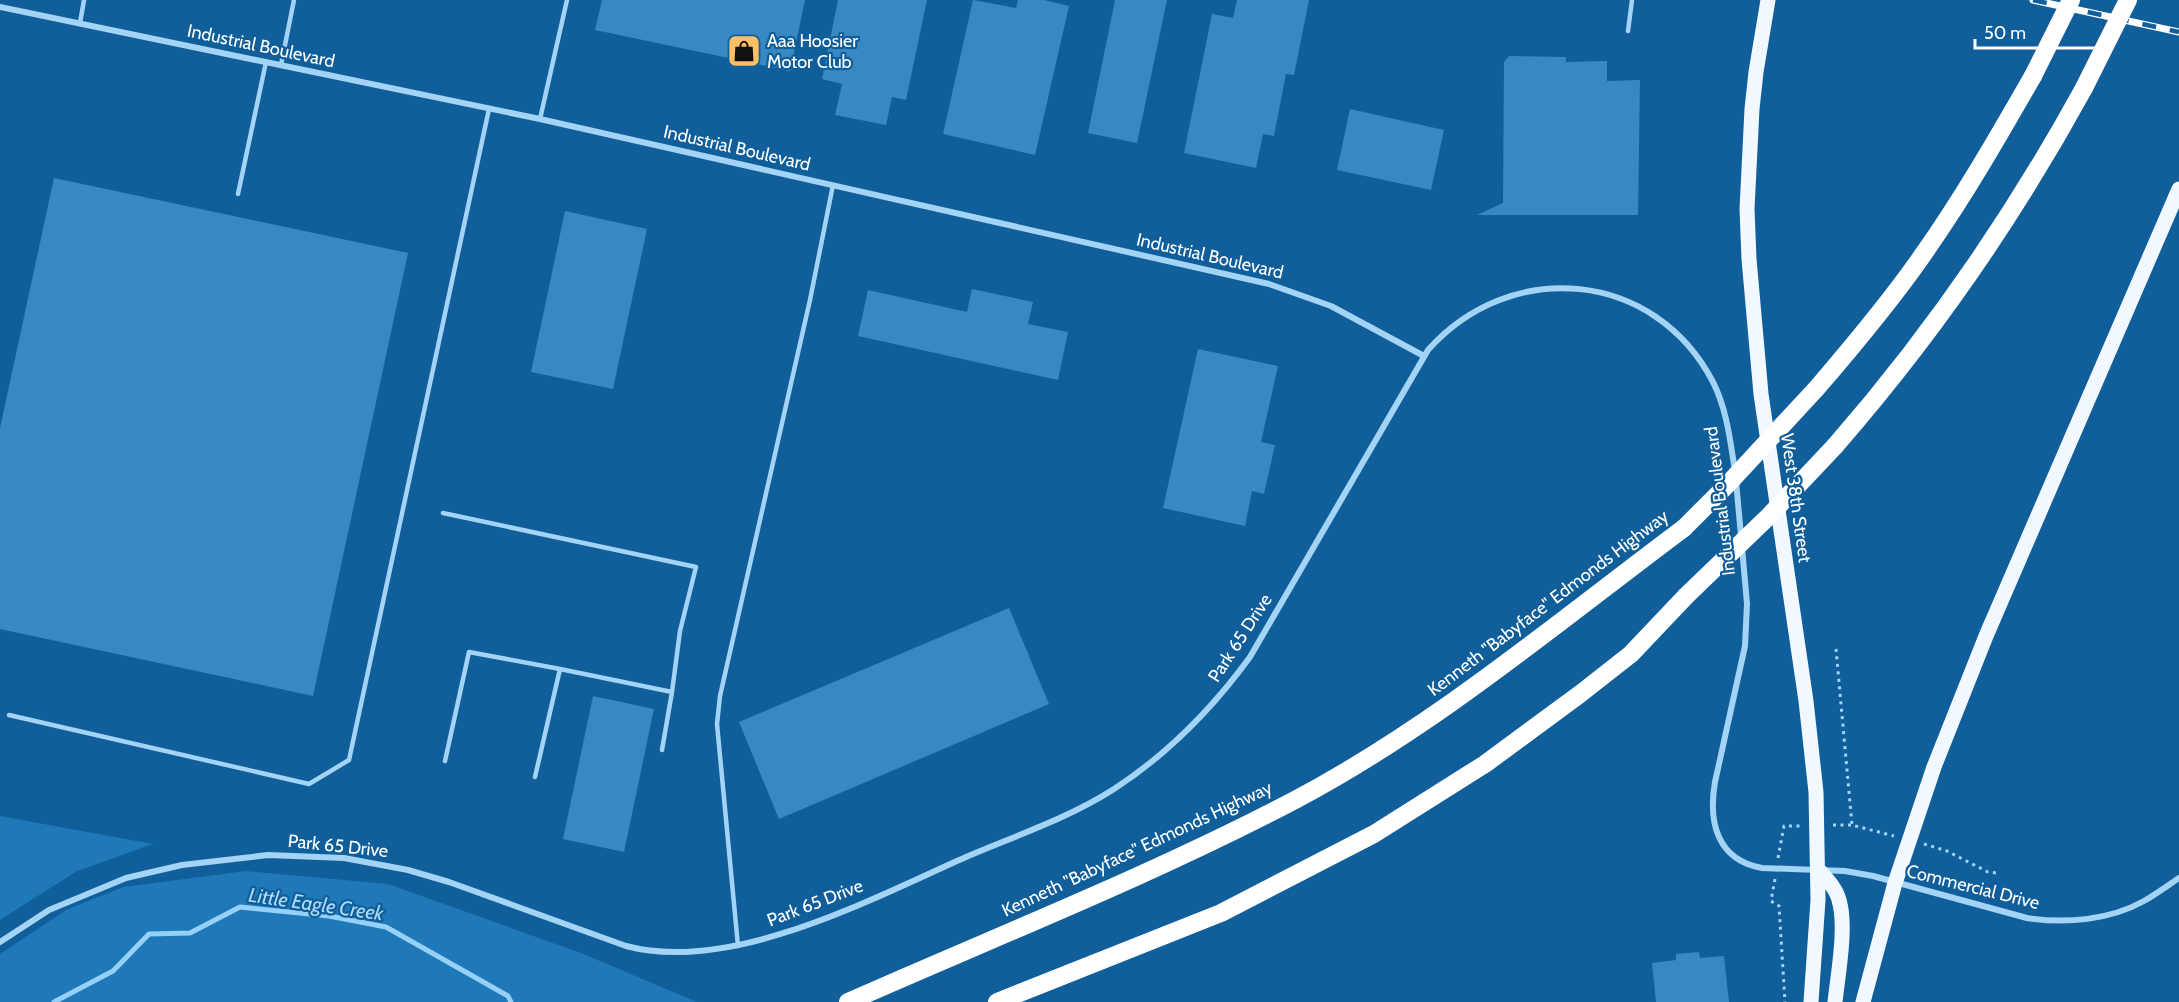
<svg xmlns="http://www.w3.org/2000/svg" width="2179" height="1002" font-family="Cabin,sans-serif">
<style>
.green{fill:#1f78b8}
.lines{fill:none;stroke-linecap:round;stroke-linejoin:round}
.stream{stroke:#95d0f8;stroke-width:5}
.building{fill:#3988c2}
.path{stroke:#a3d3f5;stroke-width:3;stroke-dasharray:3 4.5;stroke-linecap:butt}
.lane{stroke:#a3d3f5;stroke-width:4.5}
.street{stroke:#a3d3f5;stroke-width:6}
.primary{stroke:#f1f8ff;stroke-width:15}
.highway{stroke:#fff;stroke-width:18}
.rail-casing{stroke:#fff;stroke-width:7}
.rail{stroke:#105f9b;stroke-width:4.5;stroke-dasharray:14;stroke-linecap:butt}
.highway-bridge{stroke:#fff;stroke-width:18}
.labels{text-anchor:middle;stroke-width:4.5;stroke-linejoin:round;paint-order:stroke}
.poi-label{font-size:18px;fill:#fff;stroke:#105f9b;text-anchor:start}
.street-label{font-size:18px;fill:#fff;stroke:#105f9b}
.water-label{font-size:20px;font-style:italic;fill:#b0dcfb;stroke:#105f9b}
</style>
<rect width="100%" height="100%" fill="#105f9b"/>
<!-- green -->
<path class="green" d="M0 816 153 844 77 871 0 920Z
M246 871 388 884 581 953 697 1002H0V954L66 910 123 887Z"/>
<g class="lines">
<!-- stream -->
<path class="stream" d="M54 1002 113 971 149 934 190 933 240 907 329 916 386 927 508 996 511 1002"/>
</g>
<!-- building -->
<path class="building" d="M602 0H805L790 71 595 30Z
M838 0H927L906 100 892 97 886 125 835 115 842 84 822 79Z
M973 0 1016 8 1018 0H1044L1069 6 1035 155 943 134Z
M1115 0H1167L1137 143 1088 133Z
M1237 0H1309L1294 75 1286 74 1274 136 1263 134 1256 168 1184 153 1212 14 1233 18Z
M1509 56 1566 57V62L1607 61V81L1640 80 1638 215H1477L1503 203 1504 62Z
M1350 109 1444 130 1431 190 1337 170Z
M54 178 408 253 313 696 0 629V428Z
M565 211 647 229 613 389 531 372Z
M972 289 1033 302 1028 324 1068 332 1058 380 858 336 868 290 967 312Z
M1198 349 1278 366 1261 442 1275 445 1264 494 1252 491 1245 526 1163 508Z
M1009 608 1049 704 779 819 739 722Z
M593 696 654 709 624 852 563 839Z
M1699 952 1700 958 1724 956 1729 1002H1656L1652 963 1676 960V954Z"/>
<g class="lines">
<!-- path -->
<path class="path" d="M1836 649 1852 825 1894 836
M1833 825H1852
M1924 844 1947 851 1988 872 1996 873
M1778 858 1784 826H1803
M1775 879 1771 901 1779 906 1785 1002"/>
<!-- lane -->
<path class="lane" d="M80 23 84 0
M1628 31 1632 0
M281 65 294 0
M540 119 567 0
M238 194 266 62
M443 513 696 567 680 631 672 692
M9 715 309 784 349 760 489 109
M445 761 469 652 560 669
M535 777 560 669 672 692 662 750
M738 946 717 724 720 696 810 300 833 185"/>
<!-- street -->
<path class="street" d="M0 7 540 119 1269 284 1331 306 1424 356
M1736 481 1741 536
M1742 547 1747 604 1745 646 1715 782C1708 822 1717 860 1762 868L1845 871 1873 876 2027 918C2066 924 2110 920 2144 901 2156 894 2167 886 2179 878
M0 942 49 910 126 878 182 865 268 855 344 858 408 870 449 882 626 946C731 974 871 899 966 857 1015 836 1069 818 1114 789 1168 754 1212 709 1250 657L1428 350C1511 257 1655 270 1713 382 1727 410 1730 440 1735 471"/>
<!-- primary -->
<path class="primary" d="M1768 0 1756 72 1752 109 1747 209 1749 259 1761 394 1806 701 1816 792 1818 900 1811 1002
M1818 869C1826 878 1836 888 1839 900 1847 926 1838 974 1835 1002
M1863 1002 1895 883 1934 767 1986 636 2179 189"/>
<!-- highway -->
<path class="highway" d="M1816 389C1853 346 1890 302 1922 256 1963 198 1998 137 2033 76
M1835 446C1931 336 2014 216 2084 88
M848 1002C997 936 1150 876 1295 800 1435 726 1558 622 1684 528
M997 1002 1221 913 1374 834 1485 764 1580 694 1631 654 1686 596"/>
<defs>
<path id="rail" d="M2033 0 2179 32"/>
</defs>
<!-- rail casing -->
<use href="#rail" class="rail-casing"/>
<!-- rail -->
<use href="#rail" class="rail"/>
<!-- highway-bridge -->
<path class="highway-bridge" d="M2033 76 2071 0
M2084 88 2128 0
M1684 528 1728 484 1816 389
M1686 596 1769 516 1835 446"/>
</g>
<!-- icons -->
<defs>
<symbol id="shop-square" viewBox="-11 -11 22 22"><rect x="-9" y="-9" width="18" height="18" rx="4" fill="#ffbf67" stroke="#105f9b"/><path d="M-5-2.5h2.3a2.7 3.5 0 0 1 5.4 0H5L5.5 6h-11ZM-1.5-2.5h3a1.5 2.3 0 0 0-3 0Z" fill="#111"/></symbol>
</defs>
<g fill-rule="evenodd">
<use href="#shop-square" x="725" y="32" width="38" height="38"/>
</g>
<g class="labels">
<!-- poi labels -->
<g class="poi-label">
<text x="767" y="47">Aaa Hoosier<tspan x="767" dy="21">Motor Club</tspan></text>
</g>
<!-- street labels -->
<g class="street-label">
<text transform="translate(261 46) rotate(12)" y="6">Industrial Boulevard</text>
<text transform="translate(737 148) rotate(13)" y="6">Industrial Boulevard</text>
<text transform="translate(1210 256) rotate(13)" y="6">Industrial Boulevard</text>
<text transform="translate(1796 498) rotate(82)" y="6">West 38th Street</text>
<text transform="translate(1720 501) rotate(-97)" y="6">Industrial Boulevard</text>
<text transform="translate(1548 603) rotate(-37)" y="6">Kenneth "Babyface" Edmonds Highway</text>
<text transform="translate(1240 638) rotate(-57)" y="6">Park 65 Drive</text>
<text transform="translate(338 846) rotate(6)" y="6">Park 65 Drive</text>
<text transform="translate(1137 849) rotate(-25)" y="6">Kenneth "Babyface" Edmonds Highway</text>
<text transform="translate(1973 887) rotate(14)" y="6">Commercial Drive</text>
<text transform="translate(815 903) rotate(-21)" y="6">Park 65 Drive</text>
</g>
<!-- water labels -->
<g class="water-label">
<text transform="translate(316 904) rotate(8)" y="7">Little Eagle Creek</text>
</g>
</g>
<!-- scale -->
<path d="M1975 39v9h134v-9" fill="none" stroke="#ffffff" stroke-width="3"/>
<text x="1984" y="39" font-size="18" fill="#ffffff" stroke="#105f9b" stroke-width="4.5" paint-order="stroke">50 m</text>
</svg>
